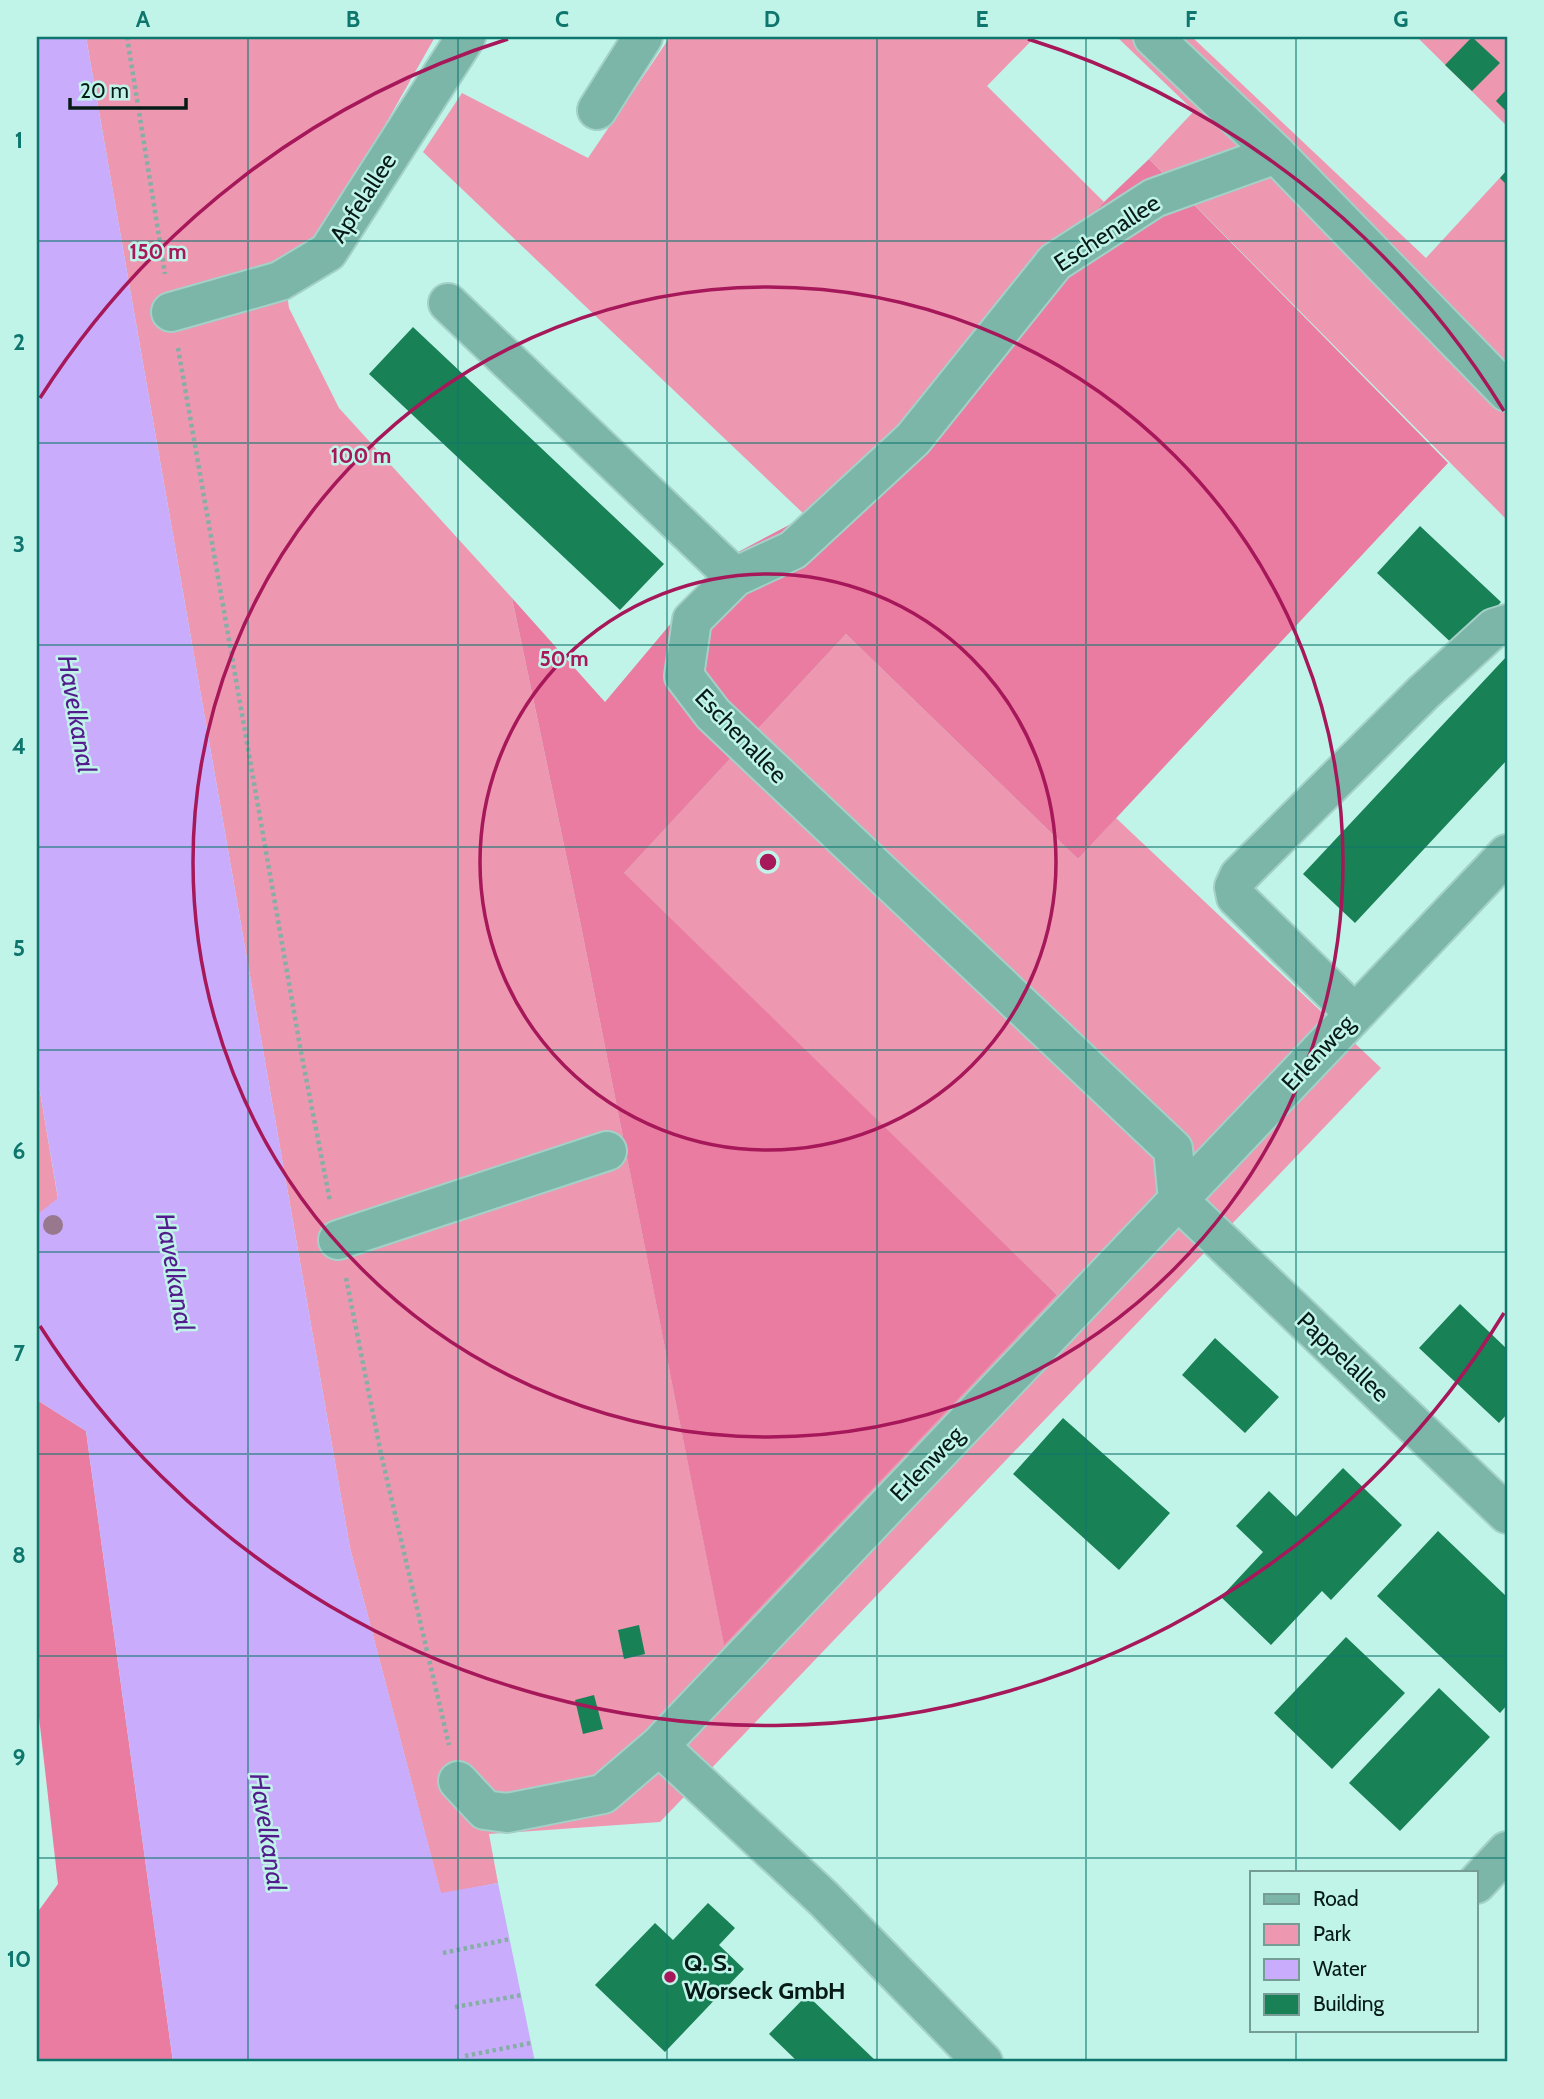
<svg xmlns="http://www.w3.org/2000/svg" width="1544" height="2099" font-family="Cabin,sans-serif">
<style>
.green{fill:#ed97b1}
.forest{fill:#eb7ca1}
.water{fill:#c9adfc}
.building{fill:#198156}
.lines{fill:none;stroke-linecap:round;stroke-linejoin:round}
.minor-casing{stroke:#a3d1c7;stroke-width:42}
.path{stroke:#85aea5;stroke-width:4.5;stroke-dasharray:3.5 3.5;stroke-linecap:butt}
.minor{stroke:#7bb6a9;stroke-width:38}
.tree{fill:#98788c}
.grid{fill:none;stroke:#0f766e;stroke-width:2;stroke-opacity:0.55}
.ring{fill:none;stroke:#a61859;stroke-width:3.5}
.poi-dot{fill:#a61859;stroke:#c1f4e9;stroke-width:2.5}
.labels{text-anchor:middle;stroke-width:5;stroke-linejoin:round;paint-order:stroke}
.street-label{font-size:24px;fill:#061a16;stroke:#c1f4e9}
.poi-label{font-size:24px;font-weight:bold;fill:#061a16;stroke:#c1f4e9;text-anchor:start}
.water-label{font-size:26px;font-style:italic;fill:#531c8d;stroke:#c1f4e9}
.centre{fill:#a61859;stroke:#c1f4e9;stroke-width:3.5}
.ring-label{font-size:21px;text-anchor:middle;font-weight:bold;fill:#a61859;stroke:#c1f4e9;stroke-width:5;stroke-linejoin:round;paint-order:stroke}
.neatline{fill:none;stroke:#0f766e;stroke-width:2.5}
.grid-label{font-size:23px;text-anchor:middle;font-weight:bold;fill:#0f766e}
</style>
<rect width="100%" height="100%" fill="#c1f4e9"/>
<!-- green -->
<path class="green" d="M86 37H435L322 236 282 257 289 308 339 408 512 598 580 921 724 1644 1057 1295 623 874 846 634 1078 859 1116 818 1381 1068 660 1822 489 1834 498 1883 441 1894 350 1548Z
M670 37H1035L987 86 1104 202 937 388 806 516 423 152 462 93 588 158Z
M1117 37H1192L1426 258 1507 170V520L1149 159 1194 111Z
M1417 37H1507V126Z
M37 1074 58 1199 37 1215Z"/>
<!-- forest -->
<path class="forest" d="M1149 159 1448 463 1078 859 846 634 624 873 1057 1295 724 1645 580 921 512 598 605 702 725 559 806 516 937 388 1104 202Z
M37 1400 86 1431 173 2062H37V1913L58 1884 37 1700Z"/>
<!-- water -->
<path class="water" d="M37 37H86L350 1548 441 1893 498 1883 535 2062H173L86 1431 37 1400V1215L58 1198 37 1074Z"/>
<!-- building -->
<path class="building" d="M1472 37 1500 63 1472 91 1445 65Z
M1507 89V109L1505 110 1496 101Z
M1507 170V185L1500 178Z
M413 327 664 564 620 610 369 374Z
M1420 526 1501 602 1458 649 1377 573Z
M1507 656V760L1355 923 1303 874Z
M1460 1304 1507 1349V1414L1499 1423 1419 1348Z
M1215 1338 1279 1397 1245 1433 1182 1375Z
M1063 1418 1170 1513 1119 1570 1013 1474Z
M1343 1468 1402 1525 1331 1600 1322 1591 1271 1645 1221 1597 1263 1552 1236 1526 1269 1491 1296 1517Z
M1438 1531 1507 1597V1705L1500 1713 1377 1596Z
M639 1625 645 1654 624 1659 618 1630Z
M1346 1637 1405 1693 1332 1769 1274 1713Z
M1439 1688 1490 1737 1400 1831 1349 1783Z
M594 1695 603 1729 583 1734 575 1700Z
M708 1903 735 1928 719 1945 744 1969 665 2052 595 1985 655 1923 673 1940Z
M807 1995 877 2062H798L769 2034Z"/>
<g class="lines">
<defs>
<path id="minor" d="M1153 37 1276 154 1507 392
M597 110 643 37
M1276 154 1154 198 1055 262 913 439 793 550 735 577 692 620 684 676 713 714 1173 1149 1178 1200 1507 1514
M448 303 735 577
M171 312 280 281 328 252 466 37
M1355 1014 1236 897 1234 887 1239 876 1424 692 1494 628 1507 624
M338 1240 607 1151
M659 1746 823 1898 983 2062
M458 1781 485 1810 507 1813 603 1794 659 1746 1507 854
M1476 1884 1507 1851"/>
</defs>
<!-- minor casing -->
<use href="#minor" class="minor-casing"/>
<!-- path -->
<path class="path" d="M127 37 165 274
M178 348 301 1052 330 1201
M346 1278 381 1454 449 1745
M443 1953 510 1939
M455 2007 522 1995
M465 2056 531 2043"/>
<!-- minor -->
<use href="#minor" class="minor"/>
</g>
<!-- trees -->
<circle class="tree" cx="53" cy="1225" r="10"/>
<!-- grid -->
<path class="grid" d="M248 37V2062M458 37V2062M667 37V2062M877 37V2062M1086 37V2062M1296 37V1873M37 241H1507M37 443H1507M37 645H1507M37 847H1507M37 1050H1507M37 1252H1507M37 1454H1507M37 1656H1507M37 1858H1507M1296 2031V2062"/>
<!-- distance rings -->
<g class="ring">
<circle cx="768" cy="862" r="288"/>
<circle cx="768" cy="862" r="575"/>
<path d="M1504 1313A863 863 0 0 1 40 1326M40 398A863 863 0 0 1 508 39M1028 39A863 863 0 0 1 1504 411"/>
</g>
<!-- markers -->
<circle class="poi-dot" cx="670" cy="1977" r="7"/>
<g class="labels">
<!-- street labels -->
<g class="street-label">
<text transform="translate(363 198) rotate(-57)" y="8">Apfelallee</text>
<text transform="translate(1107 233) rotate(-33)" y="8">Eschenallee</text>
<text transform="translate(741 736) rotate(46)" y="8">Eschenallee</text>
<text transform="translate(1318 1053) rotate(-47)" y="8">Erlenweg</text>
<text transform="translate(1343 1357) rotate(44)" y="8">Pappelallee</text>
<text transform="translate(927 1464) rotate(-46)" y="8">Erlenweg</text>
</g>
<!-- poi labels -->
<g class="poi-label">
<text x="684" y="1971">Q. S.<tspan x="684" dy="28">Worseck GmbH</tspan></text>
</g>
<!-- water labels -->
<g class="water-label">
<text transform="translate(77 714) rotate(80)" y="9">Havelkanal</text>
<text transform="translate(175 1272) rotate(80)" y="9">Havelkanal</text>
<text transform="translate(268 1832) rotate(81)" y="9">Havelkanal</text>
</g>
</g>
<circle cx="768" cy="862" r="10" class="centre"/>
<g class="ring-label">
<text x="158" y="259">150 m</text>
<text x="361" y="463">100 m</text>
<text x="564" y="666">50 m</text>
</g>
<!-- border -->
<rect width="1544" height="2099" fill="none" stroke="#c1f4e9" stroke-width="77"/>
<!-- legend -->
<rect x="1250" y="1871" width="228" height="161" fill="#c1f4e9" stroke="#769d95" stroke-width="2"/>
<rect x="1264" y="1894" width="35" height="10" fill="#7bb6a9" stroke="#769d95" stroke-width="2"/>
<text x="1313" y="1906" font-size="21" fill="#061a16">Road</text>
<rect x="1264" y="1924" width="35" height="21" fill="#ed97b1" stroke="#769d95" stroke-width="2"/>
<text x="1313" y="1941" font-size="21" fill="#061a16">Park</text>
<rect x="1264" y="1959" width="35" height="21" fill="#c9adfc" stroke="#769d95" stroke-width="2"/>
<text x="1313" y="1976" font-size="21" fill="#061a16">Water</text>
<rect x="1264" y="1994" width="35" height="21" fill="#198156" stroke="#769d95" stroke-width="2"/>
<text x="1313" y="2011" font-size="21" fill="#061a16">Building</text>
<!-- scale -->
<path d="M70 98v10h116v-10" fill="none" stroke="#061a16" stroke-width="3.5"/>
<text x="80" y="98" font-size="21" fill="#061a16" stroke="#c1f4e9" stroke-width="5" paint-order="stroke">20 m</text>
<rect x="38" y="38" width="1468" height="2022" class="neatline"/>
<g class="grid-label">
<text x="143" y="27">A</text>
<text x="353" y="27">B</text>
<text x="562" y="27">C</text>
<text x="772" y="27">D</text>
<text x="982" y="27">E</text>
<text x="1191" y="27">F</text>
<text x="1401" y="27">G</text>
<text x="19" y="148">1</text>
<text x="19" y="350">2</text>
<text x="19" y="552">3</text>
<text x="19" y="754">4</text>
<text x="19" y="956">5</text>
<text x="19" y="1159">6</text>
<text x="19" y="1361">7</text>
<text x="19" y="1563">8</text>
<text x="19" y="1765">9</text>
<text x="19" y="1967">10</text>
</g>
</svg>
